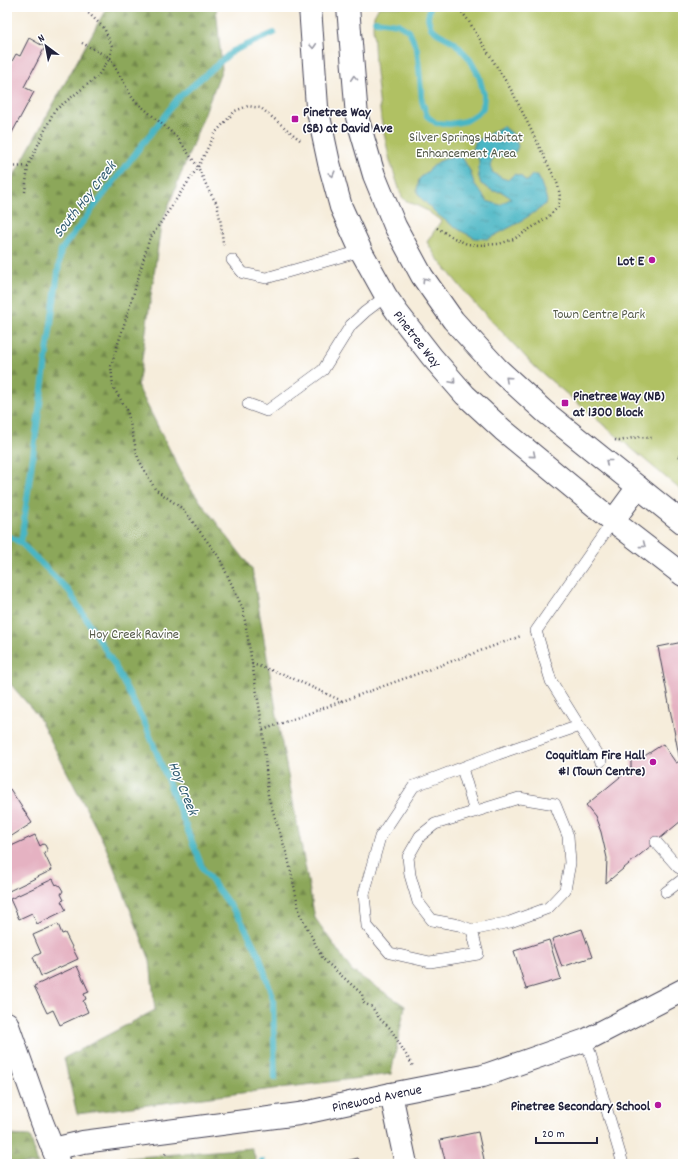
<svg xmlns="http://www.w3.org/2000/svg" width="690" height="1171" font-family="Dekko,sans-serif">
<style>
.forest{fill:url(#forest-firs);stroke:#57644a}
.park{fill:#b0c164;stroke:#697250}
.water{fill:url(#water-ripples);stroke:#366c80}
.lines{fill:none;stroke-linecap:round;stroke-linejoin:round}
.stream{stroke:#49b6c4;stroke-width:6}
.building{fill:#e5b2c2}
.lane-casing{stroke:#424053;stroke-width:12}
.street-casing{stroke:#424053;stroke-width:24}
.secondary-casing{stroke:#424053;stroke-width:24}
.path{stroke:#424053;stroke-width:2.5;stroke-dasharray:1 3;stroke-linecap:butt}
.lane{stroke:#fff;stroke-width:11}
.street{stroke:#fff;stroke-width:22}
.secondary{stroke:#fff;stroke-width:22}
.oneway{stroke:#9c9ca7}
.poi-dot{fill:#b5179e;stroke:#fff;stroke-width:1.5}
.labels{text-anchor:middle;stroke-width:3;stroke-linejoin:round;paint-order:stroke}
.poi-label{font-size:14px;font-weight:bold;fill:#22223b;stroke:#fff;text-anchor:end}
.park-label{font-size:14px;fill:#545a49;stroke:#fff}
.street-label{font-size:14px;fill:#22223b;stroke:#fff}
.water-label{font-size:15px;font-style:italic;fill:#325d72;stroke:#fff}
</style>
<defs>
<pattern id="forest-firs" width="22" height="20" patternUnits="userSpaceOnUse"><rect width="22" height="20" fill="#8ca75a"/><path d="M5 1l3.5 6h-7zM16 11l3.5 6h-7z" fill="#72884c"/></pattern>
<pattern id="water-ripples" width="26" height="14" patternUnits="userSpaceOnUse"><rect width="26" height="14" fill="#49b6c4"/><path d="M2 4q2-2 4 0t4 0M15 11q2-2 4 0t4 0" fill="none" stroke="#3c94a0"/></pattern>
</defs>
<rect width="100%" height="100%" fill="#fff"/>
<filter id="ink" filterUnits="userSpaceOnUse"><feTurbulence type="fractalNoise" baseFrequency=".025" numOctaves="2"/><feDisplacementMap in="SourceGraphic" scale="8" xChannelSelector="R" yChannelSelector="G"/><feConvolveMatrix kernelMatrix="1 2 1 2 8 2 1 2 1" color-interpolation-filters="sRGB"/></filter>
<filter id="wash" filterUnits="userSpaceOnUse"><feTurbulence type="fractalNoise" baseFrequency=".012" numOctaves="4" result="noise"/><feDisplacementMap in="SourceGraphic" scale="16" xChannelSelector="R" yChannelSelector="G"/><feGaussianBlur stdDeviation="0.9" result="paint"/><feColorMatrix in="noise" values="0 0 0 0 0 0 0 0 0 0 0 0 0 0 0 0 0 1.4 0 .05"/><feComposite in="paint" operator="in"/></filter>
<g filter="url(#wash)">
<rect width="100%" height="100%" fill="#f6eddb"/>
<!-- forest -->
<path class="forest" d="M107 7H216L222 69 161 225 138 387 187 484 252 569 280 733 315 918 352 971 405 1006 391 1074 77 1114 64 1058 155 1010 150 960 105 845 38 716 7 680V188Z
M7 1135 30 1136 38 1164H7Z
M252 1148 257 1164H88V1161Z"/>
<!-- park -->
<path class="park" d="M379 7H683V492L536 368 469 297 436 257 427 242 441 221 426 210 405 200 402 197 390 161 381 119 375 63 373 26 374 16Z"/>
<!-- water -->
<path class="water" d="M503 126 513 134 518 146 516 151 511 156H495L491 162 492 172 502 178 508 180 514 174 521 176 526 182 532 175H538L546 197 547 202 541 208 518 223 488 239 475 238 463 232 450 224 437 214 422 199 418 194 417 190 419 179 438 162 452 156 462 157 470 171 474 183 487 201 500 205 511 198 502 192 493 191 481 184 478 174 479 167V160L473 151 475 142Z"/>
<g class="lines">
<!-- stream -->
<path class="stream" d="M375 21 398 24 409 31 417 49 419 68 422 101 427 116 436 123 450 124 466 121 477 114 483 108 484 95 479 76 469 58 454 42 439 34 431 28 428 18 430 7
M7 535 21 543 69 591 114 664 146 726 203 869 241 920 260 957 273 1000 275 1078
M21 543 61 250 178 98 233 51 274 33
M262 1161V1164"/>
</g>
<g id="blocks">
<!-- building -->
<path class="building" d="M29 38 45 47 24 87 34 92 7 142V70L16 54 20 56Z
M683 642V824L681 821 606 883 607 858 601 832 595 816 586 805 631 768V760L646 755 663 744 676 763 680 761 658 647Z
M10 789 32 823 7 839V791Z
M35 835 40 846 43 844 45 845 47 849V852L44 853 52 870 9 891 7 886V848Z
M53 879 56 885 57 884 60 886 63 891 61 894 64 900 61 901 66 910 37 924 32 913 19 919 10 899Z
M58 924 62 934 65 933 78 959 41 976 33 957 41 953 33 935Z
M582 929 592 957 562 967 552 939Z
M549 940 561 979 526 989 514 951Z
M77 966 89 992 84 994 86 999 83 1001 88 1012 60 1025 53 1010 47 1013 34 986Z
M478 1132 485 1164H446L440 1140Z
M358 1158 360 1164H338V1163Z"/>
</g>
</g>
<g filter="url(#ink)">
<use href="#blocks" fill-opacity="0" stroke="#424053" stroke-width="1"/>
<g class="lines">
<defs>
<path id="lane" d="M232 260 243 273 266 278 361 251
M248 404 267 411 323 370 351 325 365 312 386 296
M601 761 551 681 536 631 613 521
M462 768 475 812
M519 798 555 804 568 836 570 863 565 890 548 908 510 922 472 930 459 925 432 920 418 902 410 875 408 857 420 836 435 824Z
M656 842 678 867 683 870
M666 892 683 879
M472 930 478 954 430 962 390 953 367 926 364 894 380 837 414 786 498 754 579 726
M586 1040 623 1164"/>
<path id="street" d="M613 521 638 487
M391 1094 406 1164"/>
<g id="secondary">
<path id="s1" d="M310 7 317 107 329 163 341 207 361 251 386 296 397 312 432 357 465 395 503 430 613 521 683 575"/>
<path d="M348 7 357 117 374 175 395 226 422 276 453 320 497 368 545 412 683 523"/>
<path d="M7 1023 42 1122 59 1164"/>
<path id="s2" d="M53 1149 83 1142 299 1114 391 1094 483 1076 586 1040 683 990"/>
</g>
</defs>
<!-- lane casing -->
<use href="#lane" class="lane-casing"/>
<!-- street casing -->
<use href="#street" class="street-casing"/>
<!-- secondary casing -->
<use href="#secondary" class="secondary-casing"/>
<!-- path -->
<path class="path" d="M82 43 110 58 133 99 177 137 198 167 209 191 217 204 221 224 223 243 225 247
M300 140 261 108 248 106 235 111 216 132 198 167 149 240 133 296 111 366 113 387 127 410 138 458 155 489 183 509 219 557 243 609 263 730 268 796 288 858 300 914 323 959 362 994 364 1003 372 1007 379 1018 390 1028 414 1068
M7 167 28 166 54 111 97 77 110 58 112 46 104 28 82 7
M25 192 28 166
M437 228 454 238 467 244 479 245 499 244 514 239 547 218 558 207 560 197 558 185 513 93 468 20 458 7
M615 440 619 441 638 437 652 438
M679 456 683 459
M252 664 283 674 342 701
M263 730 521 636
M158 1164 166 1153"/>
<!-- lane -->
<use href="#lane" class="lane"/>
<!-- street -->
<use href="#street" class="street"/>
<!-- secondary -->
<use href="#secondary" class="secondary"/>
</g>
<!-- one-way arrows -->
<defs><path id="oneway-chevron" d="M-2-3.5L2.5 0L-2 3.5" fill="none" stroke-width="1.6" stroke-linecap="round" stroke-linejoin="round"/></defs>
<g class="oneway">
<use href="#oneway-chevron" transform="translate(313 46) rotate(86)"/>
<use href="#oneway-chevron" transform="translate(354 78) rotate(-94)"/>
<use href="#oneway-chevron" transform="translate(332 174) rotate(75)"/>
<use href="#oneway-chevron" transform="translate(425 280) rotate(-124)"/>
<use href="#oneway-chevron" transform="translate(508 379) rotate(-138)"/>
<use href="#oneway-chevron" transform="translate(453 381) rotate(49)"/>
<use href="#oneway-chevron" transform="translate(533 455) rotate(40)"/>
<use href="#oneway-chevron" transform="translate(608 462) rotate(-141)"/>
<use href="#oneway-chevron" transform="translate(643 545) rotate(37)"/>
</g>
</g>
<!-- markers -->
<g class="poi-dot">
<rect x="291" y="115" width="8" height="8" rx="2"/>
<circle cx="652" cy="260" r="4"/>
<rect x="561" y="399" width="8" height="8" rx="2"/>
<circle cx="653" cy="762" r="4"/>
<circle cx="658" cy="1105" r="4"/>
</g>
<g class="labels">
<!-- poi labels -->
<g class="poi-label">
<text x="303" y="116" text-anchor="start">Pinetree Way<tspan x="303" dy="16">(SB) at David Ave</tspan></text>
<text x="644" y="265">Lot E</text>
<text x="573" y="400" text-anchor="start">Pinetree Way (NB)<tspan x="573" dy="16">at 1300 Block</tspan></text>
<text x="645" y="759">Coquitlam Fire Hall<tspan x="645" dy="16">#1 (Town Centre)</tspan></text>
<text x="650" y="1110">Pinetree Secondary School</text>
</g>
<!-- park labels -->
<g class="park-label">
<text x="466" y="141">Silver Springs Habitat<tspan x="466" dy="16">Enhancement Area</tspan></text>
<text x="599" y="318">Town Centre Park</text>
<text x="134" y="638">Hoy Creek Ravine</text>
</g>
<!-- street labels -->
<g class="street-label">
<text dy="5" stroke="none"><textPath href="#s1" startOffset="356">Pinetree Way</textPath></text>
<text dy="5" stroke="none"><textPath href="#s2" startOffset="328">Pinewood Avenue</textPath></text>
</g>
<!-- water labels -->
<g class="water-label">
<text transform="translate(84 199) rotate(-52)" y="5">South Hoy Creek</text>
<text transform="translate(184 788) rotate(68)" y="5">Hoy Creek</text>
</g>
</g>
<!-- margin -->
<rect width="690" height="1171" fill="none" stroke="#fff" stroke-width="24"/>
<!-- north arrow -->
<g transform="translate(46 46) rotate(328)" stroke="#ffffff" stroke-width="3" paint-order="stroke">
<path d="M0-3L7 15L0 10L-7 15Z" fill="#22223b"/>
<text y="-6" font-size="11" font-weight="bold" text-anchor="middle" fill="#22223b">N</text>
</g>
<!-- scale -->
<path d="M536 1137v6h61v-6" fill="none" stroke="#22223b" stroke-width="2"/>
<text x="542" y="1137" font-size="12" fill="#22223b" stroke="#ffffff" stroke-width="3" paint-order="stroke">20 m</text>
</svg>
